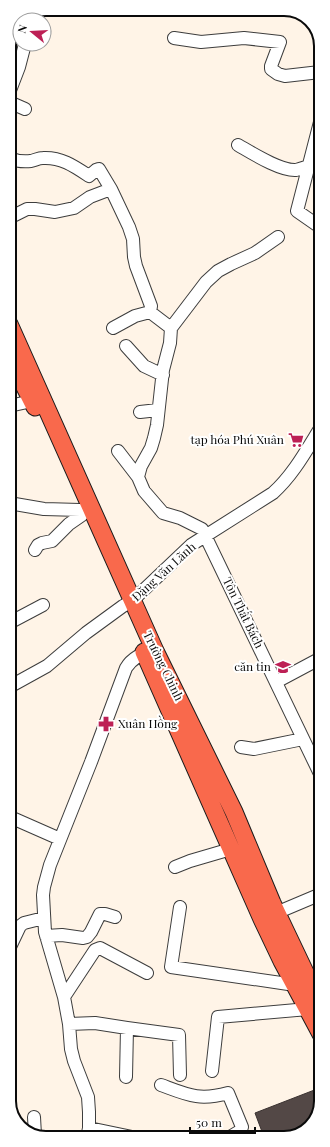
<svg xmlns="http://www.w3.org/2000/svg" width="330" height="1147" font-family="'Playfair Display',serif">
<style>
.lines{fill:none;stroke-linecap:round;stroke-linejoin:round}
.minor-casing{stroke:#3d3d3d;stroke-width:14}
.highway-casing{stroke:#1b1b1b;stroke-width:19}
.minor{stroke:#fff;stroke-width:12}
.highway{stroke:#f9694c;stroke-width:17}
.wall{fill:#473e3c}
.building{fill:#534846;stroke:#3a3231}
.labels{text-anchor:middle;stroke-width:4;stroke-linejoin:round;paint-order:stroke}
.poi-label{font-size:12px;fill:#0a0a0a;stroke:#fff;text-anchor:end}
.street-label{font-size:12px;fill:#0a0a0a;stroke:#fff}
.rim{fill:none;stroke:#0a0a0a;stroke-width:2}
</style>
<rect width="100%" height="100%" fill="#fff4e7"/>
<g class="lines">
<defs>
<path id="minor" d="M174 38 201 42 244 38 280 42 271 66V69L278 74 285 76 320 72
M9 56 21 59
M9 93 19 67 25 44
M9 102 25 109
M320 122 297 211 320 227
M238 145C252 153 280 171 296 170 301 169 305 167 309 166
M9 158C16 161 23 162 31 161 35 160 39 158 43 158 61 157 74 166 89 176L96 170 99 169 111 189
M9 218 27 209H35L55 212 74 208 90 197 111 189 129 227 133 239 134 257 136 266 151 306 150 312 171 328
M278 237 255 253 231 264 218 271 206 282 171 328 170 343 163 370 157 425 154 438 151 448 141 466 138 477 144 491 163 513 180 518 202 529 321 776
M113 328 135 316 150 312
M126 346 144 366 163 375
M9 406 32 401
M140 412 158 410
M118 451 138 477
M9 503 44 509 80 510
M35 550 38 545 42 543 52 541 69 524 82 515
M9 623 43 605
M276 682 321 658
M9 687 47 666 86 633 123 606 132 601 191 545 273 493C293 475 306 451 321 427
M241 747 254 749 303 739
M10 817 60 839
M175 867 190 861 231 849
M180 907 171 967 295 985
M276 913 321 894
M46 936 62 935 83 938 87 937 91 932 100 914H105L115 917
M10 947 20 926 24 923 44 918
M64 997 95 950 100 948 147 973
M69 1024 95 1023 127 1028 179 1035 180 1075
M212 1071 218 1017 308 1009
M126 1077 127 1028
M161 1085C188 1095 199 1101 228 1093L242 1127 240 1131 230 1137
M34 1117 35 1135
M89 1128 137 1138
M87 1138 89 1128V1112L88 1097 74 1061 71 1049 69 1024 64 997 45 932 43 895 44 887 50 865 91 762 126 668C132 658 141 654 152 651"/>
<path id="highway" d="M9 324 155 651 234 812 272 903 321 1006
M9 355 35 407
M144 652 262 919 282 961 321 1034"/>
</defs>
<!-- minor casing -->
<use href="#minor" class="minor-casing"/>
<!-- highway casing -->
<use href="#highway" class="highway-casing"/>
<!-- minor -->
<use href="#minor" class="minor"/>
<!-- highway -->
<use href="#highway" class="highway"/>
</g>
<!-- wall -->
<path class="wall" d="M321 1101 312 1125 304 1130 285 1137H264Z"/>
<!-- building -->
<path class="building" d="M317 1089 321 1101 313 1123 275 1137H264L255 1113Z"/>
<!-- icons -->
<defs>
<symbol id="supermarket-bare" viewBox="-9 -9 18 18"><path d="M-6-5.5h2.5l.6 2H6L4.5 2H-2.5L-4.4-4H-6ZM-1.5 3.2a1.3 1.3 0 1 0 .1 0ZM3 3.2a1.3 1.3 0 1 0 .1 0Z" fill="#bd2055" stroke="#fff" stroke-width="2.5" paint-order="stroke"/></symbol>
<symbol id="school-bare" viewBox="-9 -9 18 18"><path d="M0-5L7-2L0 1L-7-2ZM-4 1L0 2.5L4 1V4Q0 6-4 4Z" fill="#bd2055" stroke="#fff" stroke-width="2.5" paint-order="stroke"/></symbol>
<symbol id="pharmacy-bare" viewBox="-9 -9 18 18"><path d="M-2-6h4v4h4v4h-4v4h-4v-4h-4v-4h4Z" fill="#bd2055" stroke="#fff" stroke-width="2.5" paint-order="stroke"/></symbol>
</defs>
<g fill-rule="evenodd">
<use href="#supermarket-bare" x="285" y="429" width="22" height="22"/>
<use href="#school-bare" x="272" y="656" width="22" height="22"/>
<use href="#pharmacy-bare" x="95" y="713" width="22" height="22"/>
</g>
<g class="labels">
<!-- poi labels -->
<g class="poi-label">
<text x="284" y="444">tạp hóa Phú Xuân</text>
<text x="271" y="671">căn tin</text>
<text x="118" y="728" text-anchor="start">Xuân Hồng</text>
</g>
<!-- street labels -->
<g class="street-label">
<text transform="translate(164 572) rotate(-42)" y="4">Đặng Văn Lãnh</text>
<text transform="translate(243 613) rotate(64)" y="4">Tôn Thất Bách</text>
<text transform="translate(163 666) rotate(64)" y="4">Trường Chinh</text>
</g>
</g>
<!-- crop -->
<path d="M0 0H330V1147H0ZM46 16H284A30 30 0 0 1 314 46V1101A30 30 0 0 1 284 1131H46A30 30 0 0 1 16 1101V46A30 30 0 0 1 46 16Z" fill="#fff" fill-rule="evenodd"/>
<path class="rim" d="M46 16H284A30 30 0 0 1 314 46V1101A30 30 0 0 1 284 1131H46A30 30 0 0 1 16 1101V46A30 30 0 0 1 46 16Z"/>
<!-- north arrow -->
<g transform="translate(32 32) rotate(288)"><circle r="19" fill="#ffffff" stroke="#9d9d9d"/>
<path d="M0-3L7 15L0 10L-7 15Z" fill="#bd2055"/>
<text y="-6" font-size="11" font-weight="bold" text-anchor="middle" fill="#0a0a0a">N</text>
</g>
<!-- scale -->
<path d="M190 1127v6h65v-6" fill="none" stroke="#0a0a0a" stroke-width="2"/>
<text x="196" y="1127" font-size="12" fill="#0a0a0a" stroke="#ffffff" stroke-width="3" paint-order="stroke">50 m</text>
</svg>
